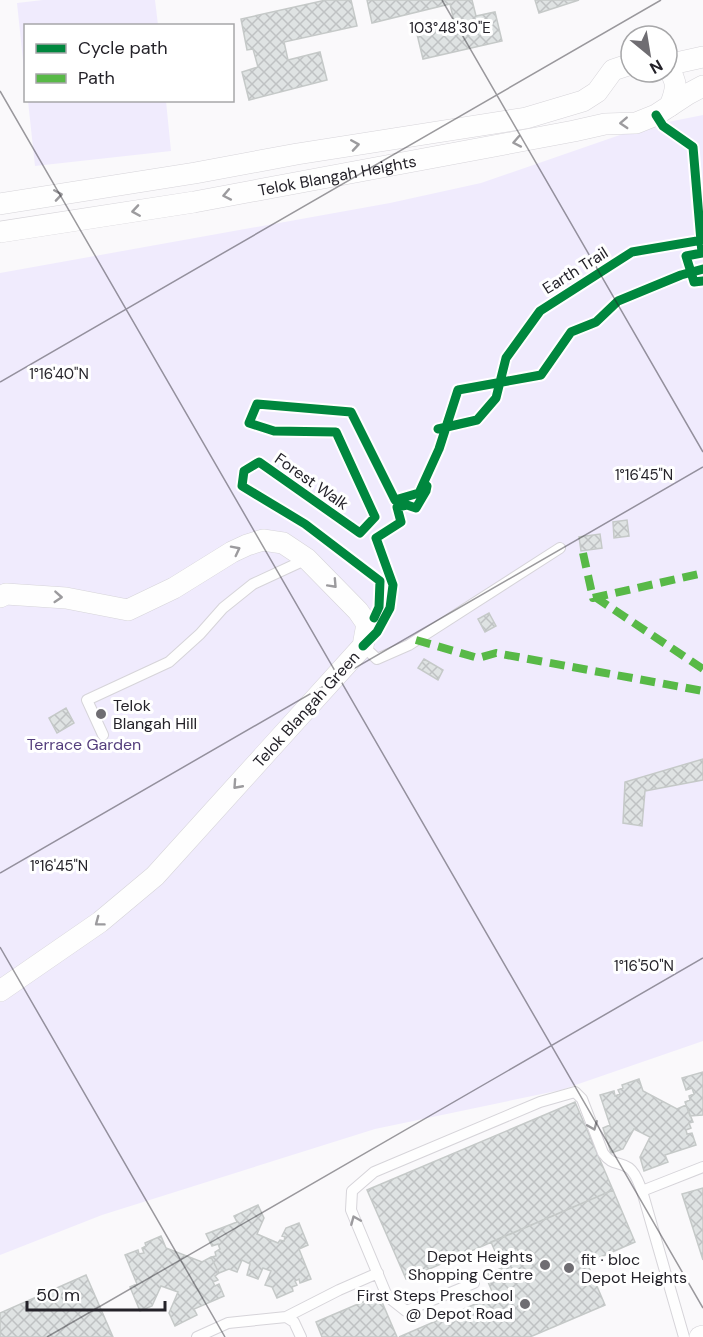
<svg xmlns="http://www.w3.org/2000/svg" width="703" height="1337" font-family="'DM Sans',sans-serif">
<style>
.park{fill:#f0ebfd}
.building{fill:url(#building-cross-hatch);stroke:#c5c9c8;stroke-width:1.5}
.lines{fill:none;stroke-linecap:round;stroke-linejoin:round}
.service-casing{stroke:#d6d4d9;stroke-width:12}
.minor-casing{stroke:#d6d4d9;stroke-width:22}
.service{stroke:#fefefe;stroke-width:10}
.minor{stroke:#fefefe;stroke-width:21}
.quiet{stroke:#58b947;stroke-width:8;stroke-dasharray:15 8;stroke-linecap:butt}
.cycleway-casing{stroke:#fff;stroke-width:13}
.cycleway{stroke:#00873e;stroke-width:9}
.oneway{stroke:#9c9b9e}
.ticks{fill:none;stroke:#242229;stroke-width:1.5;stroke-opacity:0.45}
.poi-dot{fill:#6f6d72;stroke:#fff;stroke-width:2}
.labels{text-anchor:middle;stroke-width:6;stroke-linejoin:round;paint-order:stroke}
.street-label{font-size:16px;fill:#242229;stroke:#fff}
.poi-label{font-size:16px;fill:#242229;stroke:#fff;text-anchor:start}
.park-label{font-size:16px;fill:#543e7c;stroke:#fff}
.ticks-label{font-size:15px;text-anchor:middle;fill:#242229;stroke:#fff;stroke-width:6;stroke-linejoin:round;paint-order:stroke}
</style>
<defs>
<pattern id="building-cross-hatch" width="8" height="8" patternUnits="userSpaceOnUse" patternTransform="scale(1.5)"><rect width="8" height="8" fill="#dfe3e3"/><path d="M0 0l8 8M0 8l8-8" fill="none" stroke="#bfc2c3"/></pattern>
</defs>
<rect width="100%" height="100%" fill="#faf9fb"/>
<!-- park -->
<path class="park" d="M43 0H155L158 25 26 26 25 79 17 3Z
M28 101H166L171 151 35 166Z
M703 115V1041L561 1090 375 1129 102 1215 0 1255V273L390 203 481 183 643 127Z"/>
<!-- building -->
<path class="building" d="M326 0H351L357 26 284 42 288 60 320 52 327 80 249 100 242 72 258 67 253 49 247 50 241 19Z
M367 0H472L476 16 495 12 502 41 423 59 416 30 454 21 450 4 372 23Z
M535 0H579L539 13Z
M627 520 629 536 614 538 613 522Z
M600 534 602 548 581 551 579 537Z
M489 613 496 626 485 632 478 619Z
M424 659 443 670 438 680 418 668Z
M66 708 74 723 57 733 49 718Z
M703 759V780L645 791 642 826 623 823 625 782Z
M703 1072V1115L690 1116 685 1102 690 1100 689 1096 694 1094 692 1088 686 1090 682 1078Z
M639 1079 643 1091 677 1109 686 1105 693 1122 689 1123 691 1128 686 1130 687 1134 692 1133 696 1145 665 1155 668 1162 644 1171 640 1157 650 1137 634 1129 623 1149 611 1153 603 1128 610 1125 600 1095 614 1091 615 1096 620 1094 618 1090 623 1088 622 1085Z
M575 1102 613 1190 406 1279 367 1190Z
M703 1188V1260L682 1194Z
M613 1190 635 1242 587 1263 605 1305 530 1337H399L494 1296 485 1275 502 1268 491 1242Z
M258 1205 264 1218 257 1234 278 1243 280 1240 284 1241 285 1237 282 1236 286 1228 299 1223 308 1245 299 1249 311 1279 300 1283 299 1279 295 1281 297 1285 292 1287 293 1291 277 1298 272 1287 265 1285 271 1271 263 1268 258 1279 247 1275 250 1264 242 1260 237 1272 229 1269 219 1273 211 1257 216 1256 215 1252 220 1249 218 1244 212 1246 206 1234 237 1222 234 1216Z
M161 1236 166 1248 202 1262 211 1257 219 1273 215 1276 218 1280 213 1282 215 1286 219 1284 224 1296 194 1309 197 1315 175 1326 169 1313 178 1292 161 1286 152 1306 140 1311 130 1287 137 1284 125 1255 138 1250 139 1254 144 1253 142 1248 146 1246 145 1243Z
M86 1275 113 1337H0V1313Z
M379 1295 397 1337H322L316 1322Z"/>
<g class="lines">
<defs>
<path id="service" d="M363 646 377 659 409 645 560 548
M103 735 87 700 169 662 200 634 223 608 253 584 307 559
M642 1191 703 1167
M474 1283 406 1311 387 1296 351 1210 352 1191 374 1172 540 1102 575 1092 582 1099 603 1153C612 1166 619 1161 629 1168 636 1173 639 1184 642 1191L684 1337
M286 1317 294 1322 301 1337
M197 1337 228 1323 286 1317 339 1290 378 1273"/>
<g id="minor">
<path d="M667 65 703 57"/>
<path d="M667 66C678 83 677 88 670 106"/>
<path d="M0 204 195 173 297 154 526 118 583 101 597 92 613 70 631 64"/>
<path id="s1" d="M0 232 194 202 574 131 605 124 636 123 656 115 688 94 703 86"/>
<path d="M0 597 6 594 66 598 128 610 174 588 232 552 247 545 263 540 283 543 307 559 358 611 367 624 363 646 155 876 100 922 0 991"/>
<path d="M700 1337 703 1336"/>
</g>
</defs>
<!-- service casing -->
<use href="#service" class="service-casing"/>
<!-- minor casing -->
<use href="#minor" class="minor-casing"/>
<!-- service -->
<use href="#service" class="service"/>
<!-- minor -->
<use href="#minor" class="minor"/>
<!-- quiet -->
<path class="quiet" d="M583 553 593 598 703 573
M595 597 703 669
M416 640 478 658 496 653 703 691"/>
<defs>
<path id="cycleway" d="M656 115 663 126 693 147 702 253 686 256 694 282 703 281
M438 429 477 420 496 398 506 358 540 311 632 252 703 240
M374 618 379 607 380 581 305 524 242 486 244 471 259 462 360 533 375 517 336 432 274 431 249 423 257 404 351 412 395 500 419 493 439 449 458 390 541 375 571 332 596 322 618 301 681 275 703 269
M363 646 377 632 390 608 393 585 376 538 401 522 397 507 407 505 416 508 426 491 427 486"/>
</defs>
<!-- cycleway casing -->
<use href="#cycleway" class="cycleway-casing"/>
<!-- cycleway -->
<use href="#cycleway" class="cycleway"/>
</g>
<!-- one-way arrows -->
<defs><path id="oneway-chevron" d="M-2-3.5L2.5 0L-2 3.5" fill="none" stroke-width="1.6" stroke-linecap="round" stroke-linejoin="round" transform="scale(1.5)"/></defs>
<g class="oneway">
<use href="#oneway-chevron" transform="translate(624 123) rotate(177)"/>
<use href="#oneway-chevron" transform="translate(517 142) rotate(169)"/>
<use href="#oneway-chevron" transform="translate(355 145) rotate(-9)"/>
<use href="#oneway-chevron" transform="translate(58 195) rotate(-9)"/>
<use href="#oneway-chevron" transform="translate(227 195) rotate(169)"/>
<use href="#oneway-chevron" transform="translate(136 211) rotate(171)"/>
<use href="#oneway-chevron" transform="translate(236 550) rotate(-27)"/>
<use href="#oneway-chevron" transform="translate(333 584) rotate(47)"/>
<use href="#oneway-chevron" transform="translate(58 597) rotate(4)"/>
<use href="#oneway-chevron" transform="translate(237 785) rotate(132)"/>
<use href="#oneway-chevron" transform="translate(99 922) rotate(143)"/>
<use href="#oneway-chevron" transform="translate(593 1126) rotate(68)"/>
<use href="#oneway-chevron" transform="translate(355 1220) rotate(-113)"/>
</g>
<!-- ticks -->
<path class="ticks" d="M442 0 703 452M0 91 703 1308M0 382 661 0M0 873 703 467M0 947 225 1337M47 1337 703 958"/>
<!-- markers -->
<g class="poi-dot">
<circle cx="101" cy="714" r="6"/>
<circle cx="545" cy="1265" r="6"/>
<circle cx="569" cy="1268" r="6"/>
<circle cx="525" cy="1304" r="6"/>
</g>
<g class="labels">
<!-- street labels -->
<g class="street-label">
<text dy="6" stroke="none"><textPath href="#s1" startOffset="342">Telok Blangah Heights</textPath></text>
<text transform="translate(575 270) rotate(-32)" y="6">Earth Trail</text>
<text transform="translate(312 481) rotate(35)" y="6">Forest Walk</text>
<text transform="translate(306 709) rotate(-48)" y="6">Telok Blangah Green</text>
</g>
<!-- poi labels -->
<g class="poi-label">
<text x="113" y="711">Telok<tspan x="113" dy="18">Blangah Hill</tspan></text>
<text x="533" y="1262" text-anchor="end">Depot Heights<tspan x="533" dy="18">Shopping Centre</tspan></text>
<text x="581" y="1265">fit · bloc<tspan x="581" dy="18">Depot Heights</tspan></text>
<text x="513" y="1301" text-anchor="end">First Steps Preschool<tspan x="513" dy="18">@ Depot Road</tspan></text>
</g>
<!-- park labels -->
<g class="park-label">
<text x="84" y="750">Terrace Garden</text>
</g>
</g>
<g class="ticks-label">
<text x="450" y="33">103°48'30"E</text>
<text x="59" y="379">1°16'40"N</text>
<text x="644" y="480">1°16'45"N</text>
<text x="59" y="871">1°16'45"N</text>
<text x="644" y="971">1°16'50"N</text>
</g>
<!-- legend -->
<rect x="24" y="24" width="210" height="78" fill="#ffffff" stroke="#a7a7a9" stroke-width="1.5"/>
<rect x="36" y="44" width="30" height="9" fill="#00873e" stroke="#a7a7a9" stroke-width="1.5"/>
<text x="78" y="54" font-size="18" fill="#242229">Cycle path</text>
<rect x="36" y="74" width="30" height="9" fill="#58b947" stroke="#a7a7a9" stroke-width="1.5"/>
<text x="78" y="84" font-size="18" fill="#242229">Path</text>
<!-- north arrow -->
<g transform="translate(649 54) rotate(150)"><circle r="28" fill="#ffffff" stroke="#a7a7a9" stroke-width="1.5"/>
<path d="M0-4.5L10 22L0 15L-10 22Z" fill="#6f6d72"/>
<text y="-9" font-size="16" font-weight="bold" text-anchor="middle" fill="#242229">N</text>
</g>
<!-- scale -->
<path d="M27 1301v9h138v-9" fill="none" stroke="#242229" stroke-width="3"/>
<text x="36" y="1301" font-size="18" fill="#242229" stroke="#ffffff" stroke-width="4.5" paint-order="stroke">50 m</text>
</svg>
